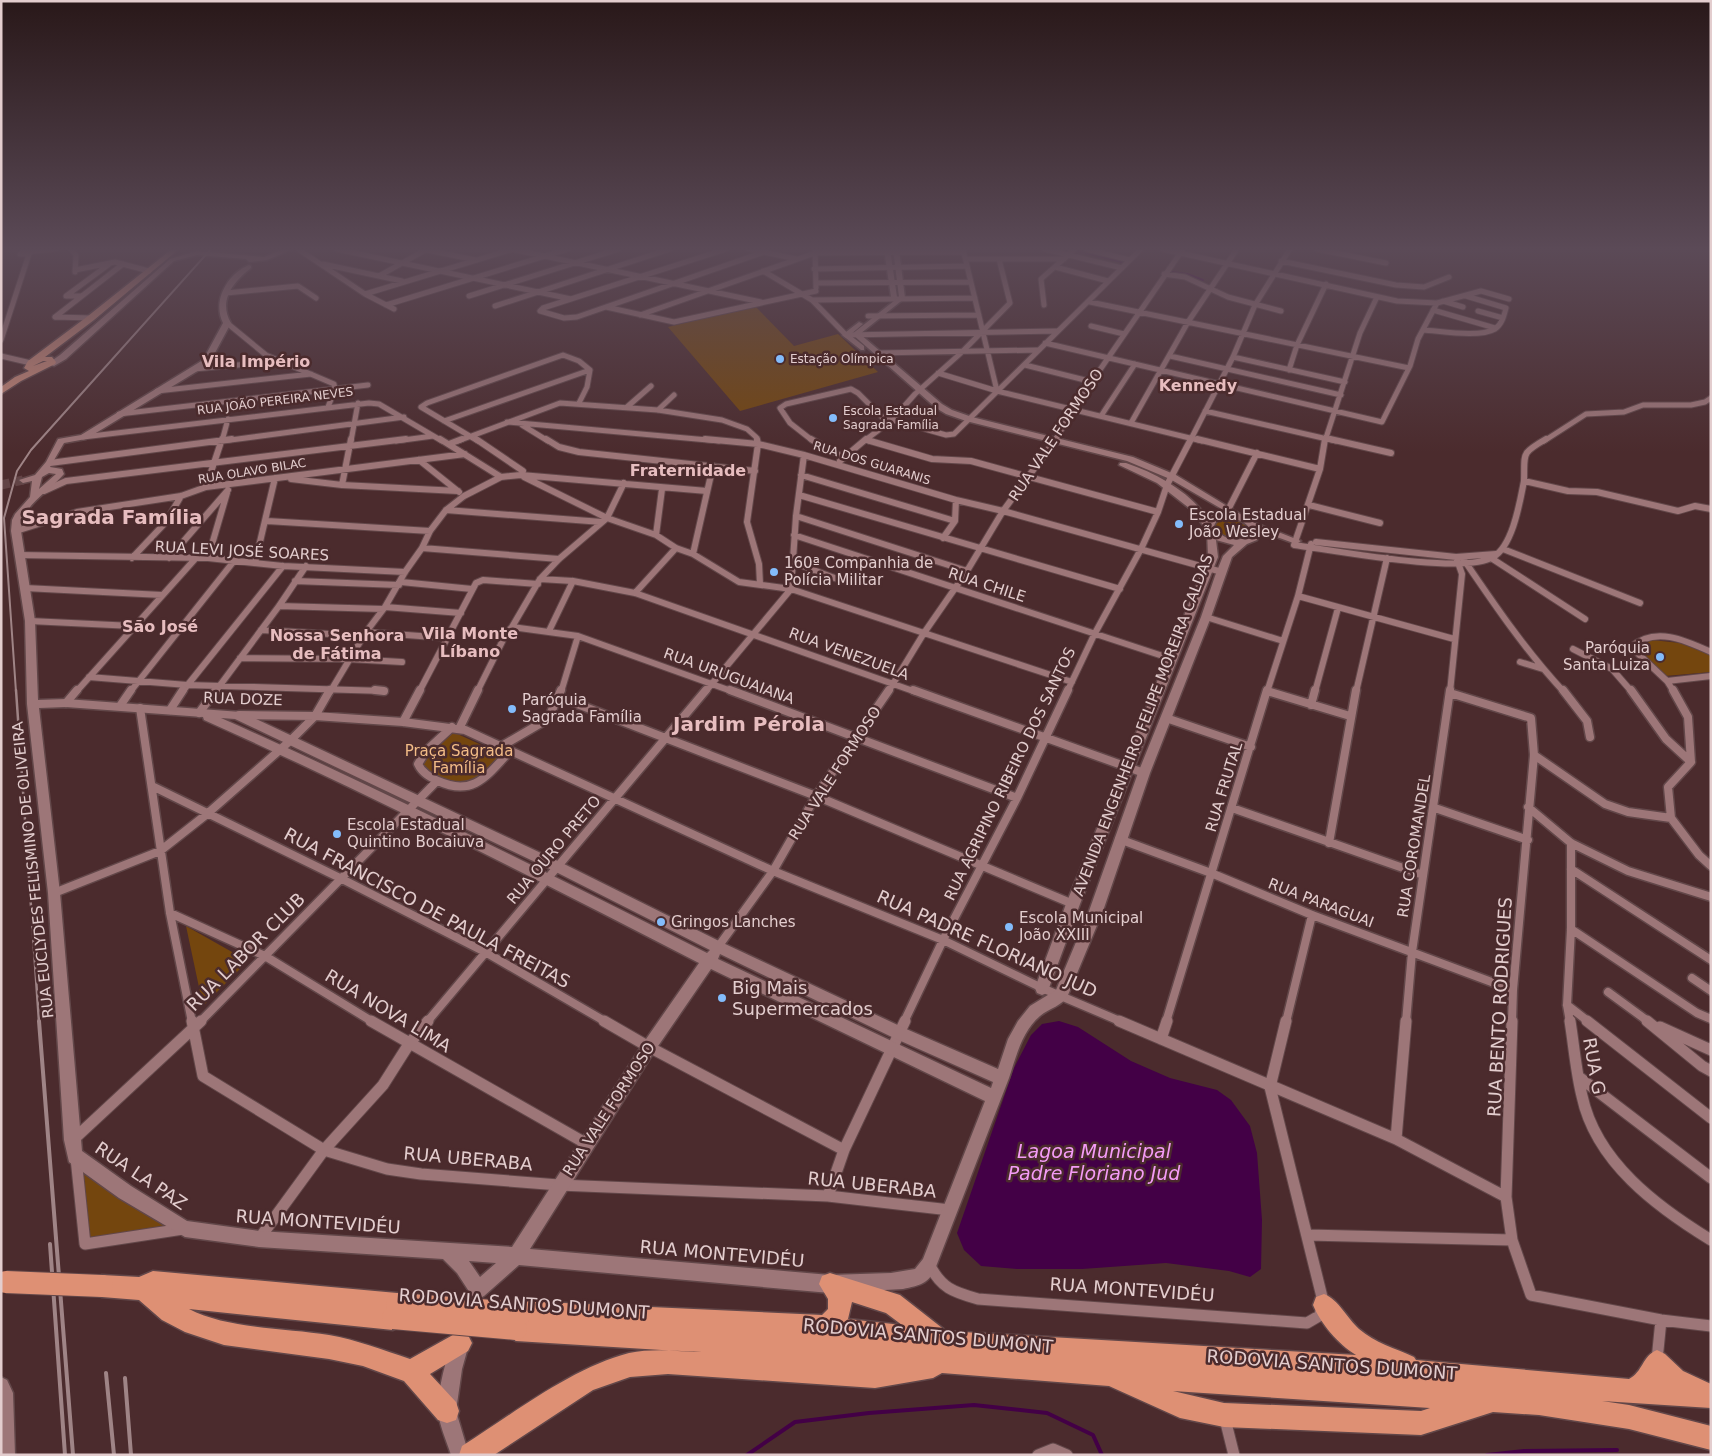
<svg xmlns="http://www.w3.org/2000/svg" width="1712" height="1456" font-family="'DejaVu Sans',sans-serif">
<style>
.green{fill:#74460e}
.water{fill:#430046}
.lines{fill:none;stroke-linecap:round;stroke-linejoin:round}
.stream-far1{stroke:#430046;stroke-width:2}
.stream{stroke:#430046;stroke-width:4}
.secondary-tunnel{stroke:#624345;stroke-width:9;stroke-dasharray:9 5;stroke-linecap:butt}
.street-far3-casing{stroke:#624749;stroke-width:7}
.street-far2-casing{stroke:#624749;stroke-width:8}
.street-far1-casing{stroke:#624749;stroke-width:11}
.street-casing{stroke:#624749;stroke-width:13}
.secondary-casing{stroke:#624749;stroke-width:3}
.primary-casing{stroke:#624749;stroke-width:3}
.highway-casing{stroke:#624749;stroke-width:3}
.street-far3{stroke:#9d7678;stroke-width:5}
.street-far2{stroke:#9d7678;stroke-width:6}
.street-far1{stroke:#9d7678;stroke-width:8}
.street{stroke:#9d7678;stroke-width:11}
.secondary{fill:#9d7678;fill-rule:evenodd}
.primary{fill:#c48676;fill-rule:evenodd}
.highway{fill:#de9074;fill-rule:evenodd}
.rail-far2{stroke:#9f8486;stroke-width:2}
.rail-far1{stroke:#9f8486;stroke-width:2.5}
.rail{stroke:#9f8486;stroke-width:4}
.highway-bridge-casing{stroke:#624749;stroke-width:24;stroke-linecap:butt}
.highway-bridge{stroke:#de9074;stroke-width:22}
.poi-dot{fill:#83bcfb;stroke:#4b2b2d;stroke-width:2}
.labels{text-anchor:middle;stroke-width:5;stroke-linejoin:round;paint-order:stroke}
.far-poi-label{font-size:12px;fill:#e3cdce;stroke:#4b2b2d;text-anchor:start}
.far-street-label{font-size:12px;fill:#e3cdce;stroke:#4b2b2d}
.street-label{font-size:15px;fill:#e3cdce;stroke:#4b2b2d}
.poi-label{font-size:15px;fill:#e3cdce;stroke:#4b2b2d;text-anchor:start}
.park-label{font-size:15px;fill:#f3bc87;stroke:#4b2b2d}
.far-district-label{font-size:16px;font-weight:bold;fill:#e7bdbf;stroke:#4b2b2d}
.neighbourhood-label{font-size:16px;font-weight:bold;fill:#e7bdbf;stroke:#4b2b2d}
.near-street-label{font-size:18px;fill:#e3cdce;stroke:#4b2b2d}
.near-poi-label{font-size:18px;fill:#e3cdce;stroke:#4b2b2d;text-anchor:start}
.near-water-label{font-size:19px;font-style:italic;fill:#f49bf6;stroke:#4b2b2d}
.district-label{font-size:20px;font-weight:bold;fill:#e7bdbf;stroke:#4b2b2d}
</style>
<rect width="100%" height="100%" fill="#4b2b2d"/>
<!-- green -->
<path class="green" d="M755 306 794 346 838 334 878 372 740 411 668 327Z
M1231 517 1248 523 1253 534C1240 545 1225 540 1215 528L1214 524 1220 518Z
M1652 640 1680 643 1711 655V672L1665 676 1638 650 1640 644Z
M451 731 501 754 475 782 461 786 429 772 424 766 423 758Z
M186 926 248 961 203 1006Z
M82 1167 172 1227 90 1240Z"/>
<!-- water -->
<path class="water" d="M1059 1021 1078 1027 1131 1061 1170 1078 1217 1090 1231 1100 1250 1126 1257 1153 1262 1220 1261 1269 1250 1277 1229 1271 1166 1263 1082 1269H1017L981 1266 964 1250 957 1233 1014 1068 1031 1035 1042 1024Z"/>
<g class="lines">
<!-- stream-far1 -->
<path class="stream-far1" d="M1068 249 1070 250
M1077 251 1122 262
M1171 272 1187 274 1203 280"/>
<!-- stream -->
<path class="stream" d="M747 1455 795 1422 869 1413 974 1405 1047 1413 1093 1435 1102 1455
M1487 1455 1524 1451 1617 1450"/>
<!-- secondary-tunnel -->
<path class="secondary-tunnel" d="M1 485 23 480"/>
<defs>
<path id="street-far3" d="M71 249 76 255 75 272
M298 249 365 294 394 309
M336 249 571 299
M422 249 476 260
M511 249 761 302
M726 249 543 308 540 311 564 318 577 317 764 252
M749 249 797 259
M963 249 997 391
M1044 249 1122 268
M1086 249 1130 260
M1162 249 1397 301 1437 303 1481 291 1509 299
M1316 249 1386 263
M33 250 29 254H20L24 251Z
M815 250 816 288
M34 251 57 249
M966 259H1064
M1281 261 1396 285 1424 287 1449 277
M323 264 402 281
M1055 267 1108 281
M814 269 967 266
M75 270 115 262 149 271
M763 271 812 300 846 335 1057 331
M1164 274 1185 277 1228 297 1281 311
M379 276 427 249
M816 283 971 282
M226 293 298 286 316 298
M365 294 513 249
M81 296H66L108 265
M469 296 619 249
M812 300 975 298
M1443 301 1463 307
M1090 302 1409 368
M386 305 568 249
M1044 305 1041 279 1075 249
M495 306 670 249
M606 307 674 322 816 291
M1433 310 1495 328
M1478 311 1503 318
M640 315 815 253 964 252
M868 316 979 315
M55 317 123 264
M55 317 91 318
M227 323 266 355 334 384 335 389 328 407
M1091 326 1124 334
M1423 330C1441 331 1479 338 1495 329 1502 324 1504 316 1506 308L1466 296
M1 340 29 254
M1045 343 1382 422 1410 366 1418 339 1437 303
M877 353 1038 350
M1 356 31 363
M1170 356 1341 395
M1233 357 1345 382
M1025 365 1093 382
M194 369 280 361
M1289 370 1297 345 1326 284
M938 373 997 391 1202 441
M157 391 311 374
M627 407 651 386
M658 410 674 395
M1205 411 1336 441
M119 414 368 385
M1101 416 1135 364
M444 421 590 370
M507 422 719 441
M1131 423 1188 322 1237 249
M522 425 548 441
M83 437 369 403 379 404 442 441
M867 440 869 441
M222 441 228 419
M223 441 404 417
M351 441 358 403
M396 441 433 436
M458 441 560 403 658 410 722 420 747 429 756 437 757 441
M478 441 421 407 427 403 563 355 579 361 590 370 587 387 579 403
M813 441 790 423 780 408 786 404 851 389 858 393 882 417 946 435 954 434 1141 249
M864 441 891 421 915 394 962 352 1010 303 999 259
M1055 441 1073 409 1183 249
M1190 441 1233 357 1255 305 1290 249
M1325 441 1360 333 1377 297
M1544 441 1586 414 1624 412 1643 405H1691L1705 402 1711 398"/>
<path id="street-far2" d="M440 439 501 477
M476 439 523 471 521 475
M546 439 559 447 579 452 755 471
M705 439 758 444 804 455 956 500 1003 511 1222 572
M757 439 758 444 747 522 759 564 760 584
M811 439 844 458
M1197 439 1320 469
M1325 439 1320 469 1294 545C1332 550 1464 575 1493 557 1513 546 1520 501 1524 481
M1330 439 1391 453
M1546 439C1520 454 1525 453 1524 481L1568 491 1597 492 1678 511 1695 506 1711 509
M867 440 932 459 971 461 1158 512
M449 444 462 439
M419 460 459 492
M840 461 866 439
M50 463 232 439
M801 475 955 521
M524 477 607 518 656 535 676 548 693 554 739 582 791 589 1072 682
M291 479 342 485 458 491
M342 485 351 439
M206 487 222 439
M44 491 66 481 406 439
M799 495 1120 589
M1309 505 1380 523
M1229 508 1257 453
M446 510 602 522
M796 516 967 571
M267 521 430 531
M16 531 77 512 181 496 206 487 465 454
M656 535 662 489
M794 535 1172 659
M943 538 955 521 956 500
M1316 542 1456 557 1496 554
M422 548 559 559
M1503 549 1640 603
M693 554 713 466
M18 555 208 558 283 566 405 572
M1488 556 1585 619
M1462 557C1494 604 1525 650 1564 692
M132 558 166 522 181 496
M169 558 228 490
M208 558 227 493
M792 562 840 580
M255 563 275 478
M540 579 573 581 635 593 916 692
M295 581 399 585
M401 582 472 589
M25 588 162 595
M635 593 676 548
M1298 596 1454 639
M279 606 383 609
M385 607 461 613
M1206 617 1283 641
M30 621 133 626
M512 627 578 636 734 692
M261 630 364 636
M549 631 573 581
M366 632 447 638
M1573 649 1612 669 1632 692
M240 658 349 659 402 662
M1520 662 1543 669
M89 677 187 685 384 691
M1667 681 1711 676
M1267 691 1269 692
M76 692 195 559
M130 692 234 561
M182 692 283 566
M215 692 279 606 306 566
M330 692 366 632 385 607 405 572 422 548 430 531 446 510 464 496 501 477 521 475 707 491
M419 692 476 583 483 580 538 584
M477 692 507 632 512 627 540 579 559 559 607 518 624 483
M561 692 578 636
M705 692 791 589 796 516 804 455
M888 692 924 633 967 571 1003 511 1056 439
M1067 692 1094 635 1141 549 1158 512 1167 485 1191 439
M1267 692 1298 596 1311 544
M1315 692 1338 608
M1356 692 1387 558
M1450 692 1462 574 1456 557
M1674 692 1667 681 1631 647C1655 626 1685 640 1711 652"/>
<path id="street-far1" d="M375 690 384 691
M730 690 1017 798
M913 690 1144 773
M1563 690 1587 721 1590 737
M1631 690 1666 739 1691 762
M1673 690 1688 717 1691 762 1668 787 1671 818 1699 855 1711 866
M1267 691 1350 716
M1450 693 1531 718 1534 755 1513 990 1512 1022
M559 697 816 796 1073 904
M66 703 77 690
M1311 705 1315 690
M120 706 131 690
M140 708 170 913 192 1022
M170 710 183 690
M199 713 216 690
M239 715 315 716 403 722 465 730 773 871 943 940 1042 988 1122 1022
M1166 718 1251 747
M403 722 420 690
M452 727 426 751 418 764C422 773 430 777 438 781 473 797 487 776 509 752
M459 729 478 690
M500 747 548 719 561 690
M1534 755 1605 804 1628 812 1671 818
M152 786 342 879 487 953 606 1022
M1528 807 1571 843 1628 871 1711 897
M1232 808 1423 875
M1435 808 1528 840
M1119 839 1211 873 1312 915 1513 990
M1329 843 1356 690
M1571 869 1711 960
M54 893 160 851 207 814 291 740 315 716 330 690
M170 913 265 956 373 1022
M1571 929 1697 1013 1711 1019
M718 947 773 871 816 796 889 690
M1692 978 1711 991
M1608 992 1649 1022
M1567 1005 1589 1022
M200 1022 437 781
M427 1022 706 690
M904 1022 943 940 1017 798 1068 690
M1166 1022 1267 690
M1286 1022 1312 915
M1406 1022 1412 952 1450 690
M1570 1022 1567 1005 1571 929V843"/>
<path id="street" d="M192 1021 203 1076 324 1150 387 1169 421 1174 559 1185 828 1196 950 1210
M371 1021 587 1144
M604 1021 649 1047 844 1150
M1119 1021 1396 1139 1506 1197
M1512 1021 1506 1197 1512 1240 1531 1295 1661 1320 1711 1326
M1570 1021C1574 1046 1576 1072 1582 1096 1596 1162 1657 1207 1711 1240
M1587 1021 1711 1118
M1647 1021 1702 1066 1711 1071
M1660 1027 1711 1050
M1161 1039 1167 1021
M1579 1077 1711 1178
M74 1139 201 1021
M1396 1139 1406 1021
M76 1158 85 1244 183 1229
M828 1196 844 1150 905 1021
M1308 1235 1512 1240
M259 1239 324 1150 383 1085 409 1044 428 1021
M929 1264C941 1288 953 1292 978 1299L1307 1323 1319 1316 1324 1305 1270 1087 1286 1021
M1657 1360 1661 1320
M1225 1419 1234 1455
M1038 1455 1053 1449 1067 1455"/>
<path id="secondary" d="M284 249H293L267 260 249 262 246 259 197 255 174 261 66 359 54 366 47 364 60 355 170 259 197 251 264 257Z
M884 249H890L897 297 894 299 891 297Z
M893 249H899L905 298 860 334 942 404 952 410 972 417 1133 457 1176 475 1255 523 1301 541 1296 544 1260 531 1257 540 1247 544 1232 557 1211 617 1150 773 1103 911 1068 995C1063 1006 1049 1008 1040 1016 1022 1031 1016 1057 1009 1078L937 1264C930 1283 922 1285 903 1289L830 1293 519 1265 484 1296 478 1299 472 1296 457 1273 443 1259 259 1247 185 1237 119 1198 69 1162 64 1140 48 893 27 704 25 621 11 531 12 520 15 514 30 497 32 481 23 483 19 480 35 475 46 462 58 439 81 435 203 360 223 323C212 301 227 274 249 265L251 266V268C233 282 218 301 231 323L209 364 86 439 64 443 50 467 62 469 64 474C49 492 21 505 21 531L35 621 38 700 66 699 241 712 562 863 723 943 904 1028 998 1069 1008 1039 1018 1021 1030 1006 1056 990 1089 911 1138 773 1201 617 1215 576 1223 556 1234 545 1216 540 1218 557 1080 904 1049 988 1047 993 1042 995 1037 993 1035 988 1066 904 1208 557 1207 530 1189 508 1157 483 1119 465 1120 463H1126C1158 474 1188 491 1208 518L1214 515 1227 512 1170 479 1127 461 966 421 946 414 936 408 852 334 899 297ZM49 473 56 474 39 489 42 477ZM1226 518C1237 518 1245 521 1251 530L1250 536C1236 543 1221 539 1214 526 1216 520 1220 519 1226 518ZM66 707 203 717 204 720C372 795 536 879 699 963L644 1042 512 1247 259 1231 187 1221 131 1186 82 1151 60 893 39 708ZM221 718 235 719 554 871 710 950 707 953C546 872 385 791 221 718ZM720 954 894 1038 993 1082 991 1088 718 959ZM711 969 985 1101 923 1259 915 1269 891 1273 830 1275 530 1249 654 1052ZM469 1261 496 1263 480 1277Z
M859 322 863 324 850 335 864 346V350H861L842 335Z
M460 1335 466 1338 469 1344 462 1369 456 1411 469 1455H451C447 1442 438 1422 438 1410 438 1388 446 1358 454 1338Z
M1 1377 7 1380 13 1393 15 1455H1Z"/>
<path id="primary" d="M172 249H179L94 320 45 357H52L56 362 55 364 21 381 1 394V387L15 377 29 371 24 368 28 361 88 316ZM43 361H47L33 366Z"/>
<path id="highway" d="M153 1271 397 1293 405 1296 408 1304 405 1312 403 1313 405 1318 401 1326 393 1330 189 1309C227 1329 286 1328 329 1335 357 1340 383 1350 410 1359L460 1331 468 1335 472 1343 468 1351 430 1374 456 1402 459 1411 456 1420 447 1423 438 1420 404 1381 363 1366 329 1359 224 1345 185 1332 162 1320 139 1300 102 1297 94 1294 91 1286 94 1278 102 1275 139 1277Z
M830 1273 900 1295 946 1331 1356 1355C1338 1344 1321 1324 1313 1305L1316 1297 1324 1294C1339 1300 1347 1318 1359 1329 1375 1343 1395 1348 1414 1357L1416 1360 1629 1379C1643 1372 1642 1356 1657 1350L1665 1354 1683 1371 1711 1384V1408L1602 1401 1629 1405 1711 1426V1450L1629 1429 1539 1415 1493 1412 1421 1435 1224 1427 1180 1418 1109 1386 942 1373 933 1378 875 1388 668 1374 630 1377 593 1390 494 1455H459L462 1446C513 1414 571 1368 629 1353 652 1348 679 1351 702 1352H694L516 1341 508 1337 504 1329 508 1321 512 1319 509 1313 513 1305 521 1301 822 1315 828 1309V1299L819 1284 822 1276ZM852 1302 886 1313 902 1325 848 1319ZM1173 1391 1430 1408 1421 1411 1224 1403Z"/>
</defs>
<!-- street-far3 casing -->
<use href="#street-far3" class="street-far3-casing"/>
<!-- street-far2 casing -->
<use href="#street-far2" class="street-far2-casing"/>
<!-- street-far1 casing -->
<use href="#street-far1" class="street-far1-casing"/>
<!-- street casing -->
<use href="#street" class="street-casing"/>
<!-- secondary casing -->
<use href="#secondary" class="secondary-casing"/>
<!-- primary casing -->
<use href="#primary" class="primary-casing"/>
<!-- highway casing -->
<use href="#highway" class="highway-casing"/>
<!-- street-far3 -->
<use href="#street-far3" class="street-far3"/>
<!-- street-far2 -->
<use href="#street-far2" class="street-far2"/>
<!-- street-far1 -->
<use href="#street-far1" class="street-far1"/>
<!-- street -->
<use href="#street" class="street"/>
<!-- secondary -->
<use href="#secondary" class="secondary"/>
<!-- primary -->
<use href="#primary" class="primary"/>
<!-- highway -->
<use href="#highway" class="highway"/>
<!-- rail-far2 -->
<path class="rail-far2" d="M16 692 4 518 17 471 31 450 211 249"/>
<!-- rail-far1 -->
<path class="rail-far1" d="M16 690 39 1022"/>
<!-- rail -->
<path class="rail" d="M39 1021 73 1455
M50 1244 65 1455
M106 1373 114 1455
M125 1378 131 1455"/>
<defs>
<path id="highway-bridge" d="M6 1282 102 1286
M397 1304 521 1313
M393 1318 516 1329"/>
</defs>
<!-- highway-bridge casing -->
<use href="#highway-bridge" class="highway-bridge-casing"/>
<!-- highway-bridge -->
<use href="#highway-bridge" class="highway-bridge"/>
</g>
<!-- sky -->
<linearGradient id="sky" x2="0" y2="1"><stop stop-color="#291819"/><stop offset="0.55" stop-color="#5b4a57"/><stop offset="1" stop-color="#5b4a57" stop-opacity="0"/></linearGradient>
<rect width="1712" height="453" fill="url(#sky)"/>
<!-- markers -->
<g class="poi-dot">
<circle cx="780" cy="359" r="5"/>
<circle cx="833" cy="418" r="5"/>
<circle cx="1179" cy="524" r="5"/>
<circle cx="774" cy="572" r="5"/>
<circle cx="1660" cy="657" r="5"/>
<circle cx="512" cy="709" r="5"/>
<circle cx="337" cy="834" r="5"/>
<circle cx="661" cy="922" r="5"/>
<circle cx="1009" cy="927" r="5"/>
<circle cx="722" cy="998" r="5"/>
</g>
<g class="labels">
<!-- far-poi labels -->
<g class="far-poi-label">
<text x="790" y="363">Estação Olímpica</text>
<text x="843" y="415">Escola Estadual<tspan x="843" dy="14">Sagrada Família</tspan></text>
</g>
<!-- far-street labels -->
<g class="far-street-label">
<text transform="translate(275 401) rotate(-7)" y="4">RUA JOÃO PEREIRA NEVES</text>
<text transform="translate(872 463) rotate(17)" y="4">RUA DOS GUARANIS</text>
<text transform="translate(252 471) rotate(-9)" y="4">RUA OLAVO BILAC</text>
</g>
<!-- street labels -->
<g class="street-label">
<text transform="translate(1056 435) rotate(-56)" y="5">RUA VALE FORMOSO</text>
<text transform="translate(242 551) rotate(3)" y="5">RUA LEVI JOSÉ SOARES</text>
<text transform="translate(987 585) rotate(18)" y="5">RUA CHILE</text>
<text transform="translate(849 654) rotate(20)" y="5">RUA VENEZUELA</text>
<text transform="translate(729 676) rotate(20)" y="5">RUA URUGUAIANA</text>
<text transform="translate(243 699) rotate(2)" y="5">RUA DOZE</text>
<text transform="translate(1143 725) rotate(-69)" y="5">AVENIDA ENGENHEIRO FELIPE MOREIRA CALDAS</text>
<text transform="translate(835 773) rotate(-57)" y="5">RUA VALE FORMOSO</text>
<text transform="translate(1010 774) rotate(-64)" y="5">RUA AGRIPINO RIBEIRO DOS SANTOS</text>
<text transform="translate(1224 787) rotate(-73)" y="5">RUA FRUTAL</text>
<text transform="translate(1414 846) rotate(-81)" y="5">RUA COROMANDEL</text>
<text transform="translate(554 850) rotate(-50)" y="5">RUA OURO PRETO</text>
<text transform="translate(33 870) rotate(-96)" y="5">RUA EUCLYDES FELISMINO DE OLIVEIRA</text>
<text transform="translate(1321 903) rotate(21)" y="5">RUA PARAGUAI</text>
<text transform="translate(609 1109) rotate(-57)" y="5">RUA VALE FORMOSO</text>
</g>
<!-- poi labels -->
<g class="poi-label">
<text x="1189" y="520">Escola Estadual<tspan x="1189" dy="17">João Wesley</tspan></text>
<text x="784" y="568">160ª Companhia de<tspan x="784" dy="17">Polícia Militar</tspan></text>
<text x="1650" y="653" text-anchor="end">Paróquia<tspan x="1650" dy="17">Santa Luiza</tspan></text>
<text x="522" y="705">Paróquia<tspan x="522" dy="17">Sagrada Família</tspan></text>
<text x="347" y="830">Escola Estadual<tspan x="347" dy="17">Quintino Bocaiuva</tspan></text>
<text x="1019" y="923">Escola Municipal<tspan x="1019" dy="17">João XXIII</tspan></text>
<text x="671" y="927">Gringos Lanches</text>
</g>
<!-- park labels -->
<g class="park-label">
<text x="459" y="756">Praça Sagrada<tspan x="459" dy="17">Família</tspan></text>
</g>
<!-- far-district labels -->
<g class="far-district-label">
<text x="256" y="367">Vila Império</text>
<text x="1198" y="391">Kennedy</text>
<text x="688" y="476">Fraternidade</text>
</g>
<!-- neighbourhood labels -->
<g class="neighbourhood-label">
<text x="160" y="632">São José</text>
<text x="470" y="639">Vila Monte<tspan x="470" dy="18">Líbano</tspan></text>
<text x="337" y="641">Nossa Senhora<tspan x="337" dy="18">de Fátima</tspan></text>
</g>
<!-- near-street labels -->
<g class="near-street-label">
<text transform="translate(427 908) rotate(28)" y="6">RUA FRANCISCO DE PAULA FREITAS</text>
<text transform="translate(987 944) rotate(24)" y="6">RUA PADRE FLORIANO JUD</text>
<text transform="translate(246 952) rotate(-45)" y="6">RUA LABOR CLUB</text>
<text transform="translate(1500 1007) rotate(-87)" y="6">RUA BENTO RODRIGUES</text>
<text transform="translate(388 1011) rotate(31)" y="6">RUA NOVA LIMA</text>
<text transform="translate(1594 1066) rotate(80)" y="6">RUA G</text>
<text transform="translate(468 1159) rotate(5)" y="6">RUA UBERABA</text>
<text transform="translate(141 1176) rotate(34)" y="6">RUA LA PAZ</text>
<text transform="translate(872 1185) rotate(6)" y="6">RUA UBERABA</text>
<text transform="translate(318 1222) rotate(4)" y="6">RUA MONTEVIDÉU</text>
<text transform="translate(722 1254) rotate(5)" y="6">RUA MONTEVIDÉU</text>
<text transform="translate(1132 1290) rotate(4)" y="6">RUA MONTEVIDÉU</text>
<text transform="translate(524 1304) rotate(4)" y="6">RODOVIA SANTOS DUMONT</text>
<text transform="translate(928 1336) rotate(5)" y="6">RODOVIA SANTOS DUMONT</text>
<text transform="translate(1332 1365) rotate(4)" y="6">RODOVIA SANTOS DUMONT</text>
</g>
<!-- near-poi labels -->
<g class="near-poi-label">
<text x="732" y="994">Big Mais<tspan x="732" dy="21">Supermercados</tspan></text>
</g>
<!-- near-water labels -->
<g class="near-water-label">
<text x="1094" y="1158">Lagoa Municipal<tspan x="1094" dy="22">Padre Floriano Jud</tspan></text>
</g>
<!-- district labels -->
<g class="district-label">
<text x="112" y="524">Sagrada Família</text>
<text x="749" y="731">Jardim Pérola</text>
</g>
</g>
<!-- border -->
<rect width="1712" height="1456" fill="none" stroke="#e3cdce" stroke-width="5"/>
</svg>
